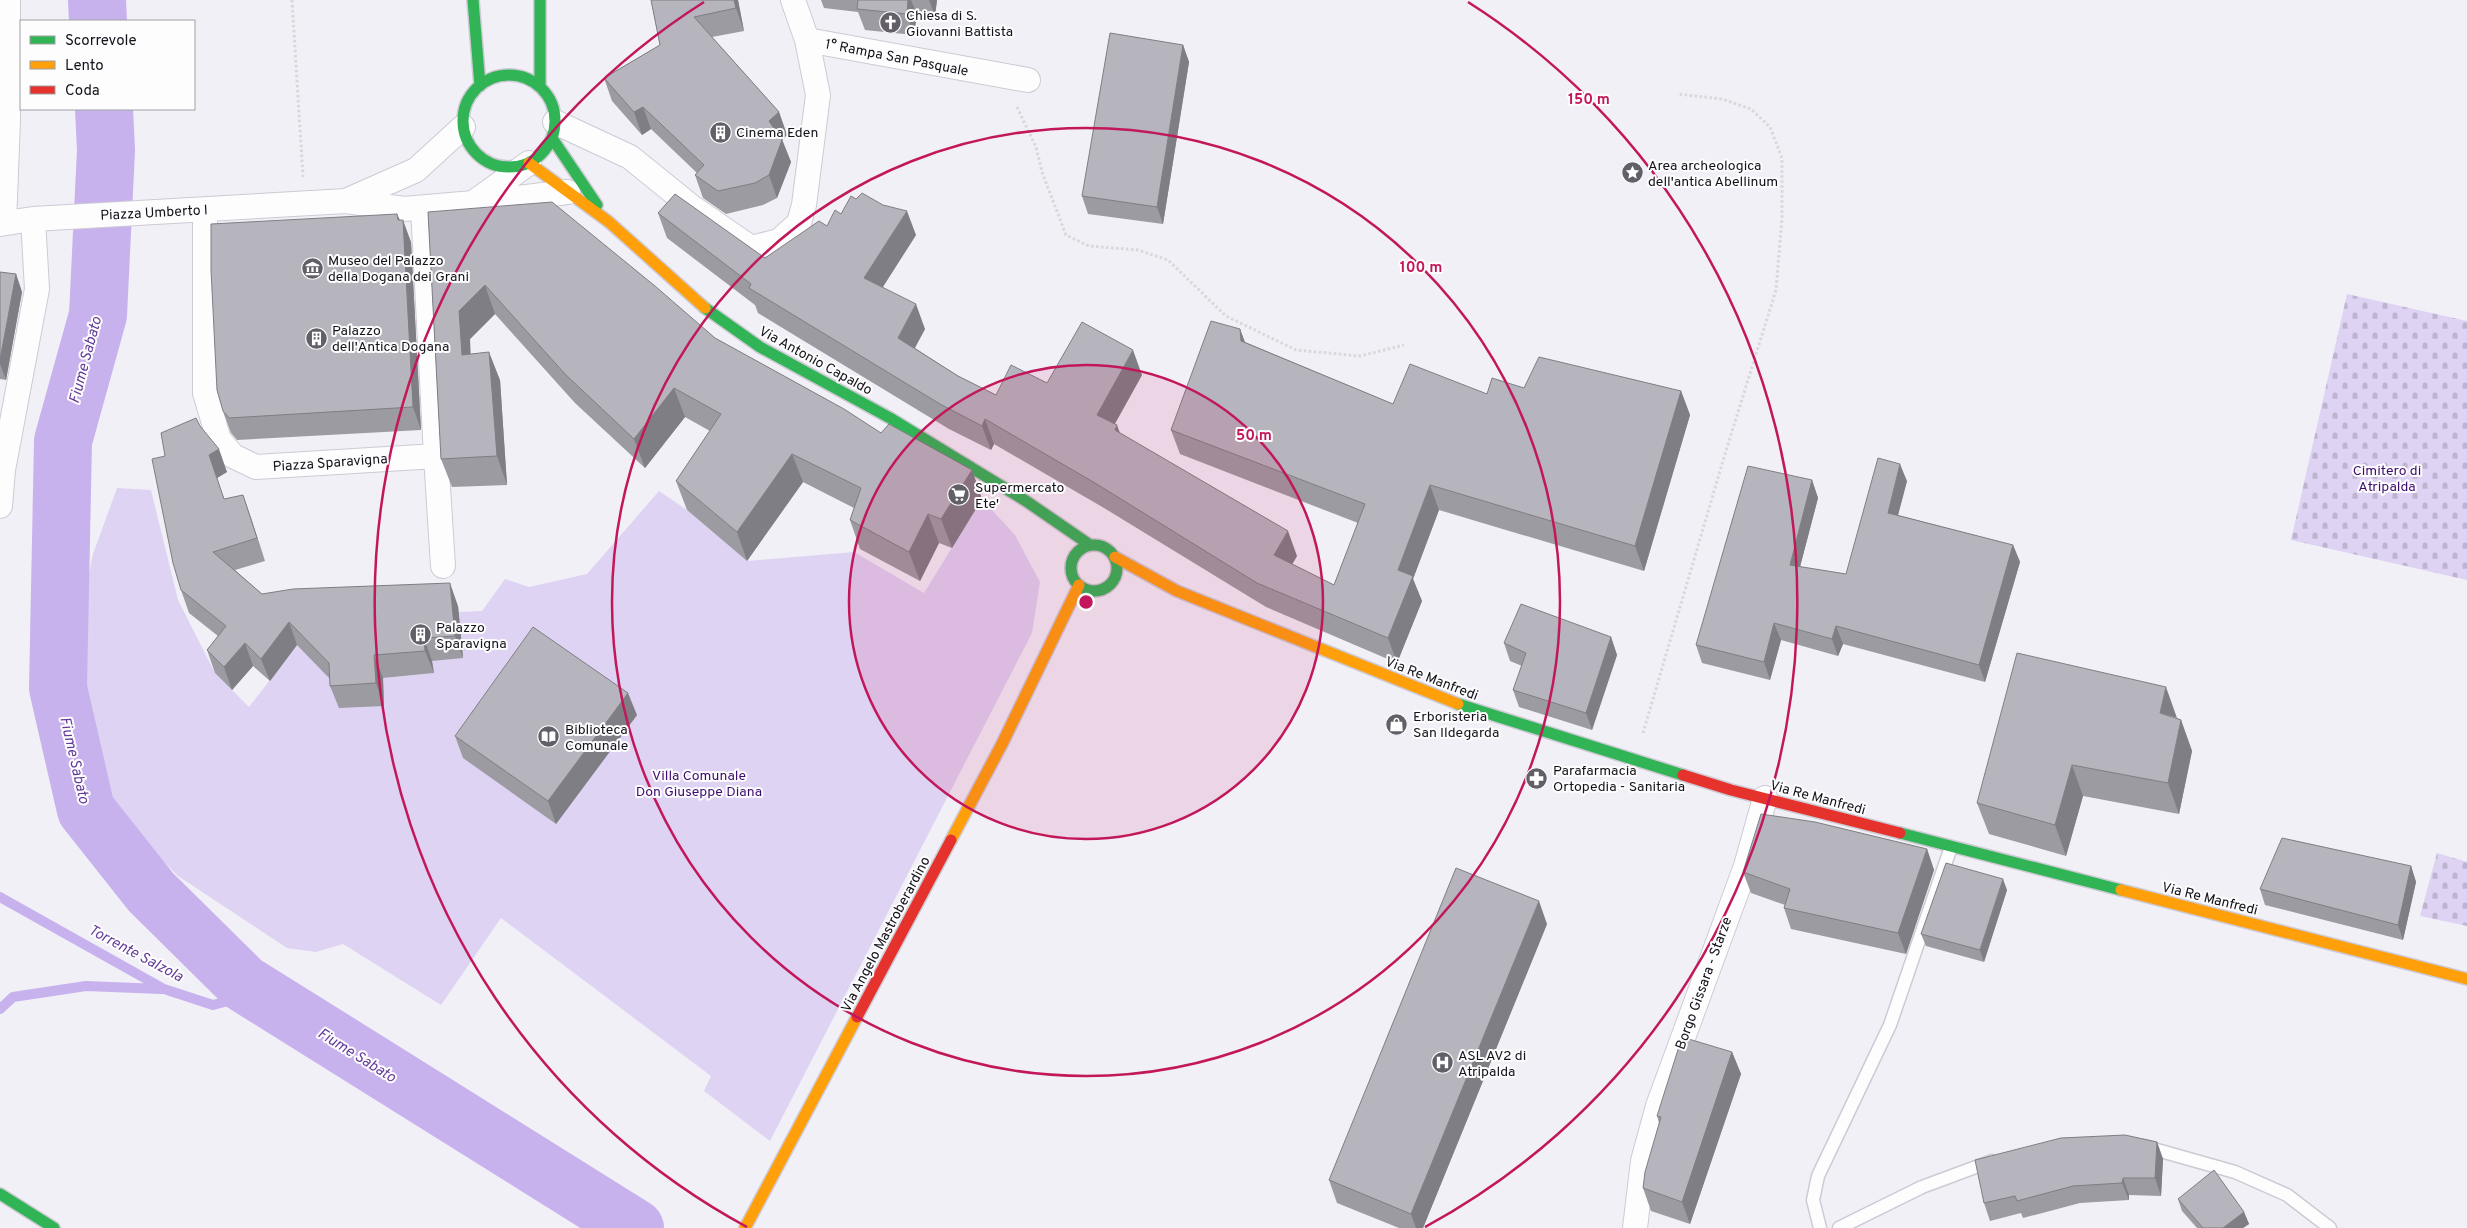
<svg xmlns="http://www.w3.org/2000/svg" width="2467" height="1228" font-family="Overpass,sans-serif">
<style>
.cemetery{fill:url(#cemetery-stones)}
.green{fill:#ded3f3}
.lines{fill:none;stroke-linecap:round;stroke-linejoin:round}
.stream{stroke:#c7b2ed;stroke-width:10}
.river{stroke:#c7b2ed;stroke-width:58}
.lane-casing{stroke:#cdcad4;stroke-width:15}
.street-casing{stroke:#cdcad4;stroke-width:26}
.fast-casing{stroke:#cdcad4;stroke-width:14}
.slow-casing{stroke:#cdcad4;stroke-width:14}
.jam-casing{stroke:#cdcad4;stroke-width:14}
.path{stroke:#d8d7d9;stroke-width:3;stroke-dasharray:2.5 2.5;stroke-linecap:butt}
.lane{stroke:#fdfdfe;stroke-width:12}
.street{stroke:#fdfdfe;stroke-width:24}
.fast{stroke:#30b455;stroke-width:11}
.slow{stroke:#ff9f0a;stroke-width:11}
.jam{stroke:#e5322d;stroke-width:11}
.wall{fill:#9d9ba2}
.shaded-wall{fill:#7f7e84}
.building{fill:#b6b4bc;stroke:#7f7e84}
.ring{fill:none;stroke:#c2185b;stroke-width:2.5}
.labels{text-anchor:middle;stroke-width:4;stroke-linejoin:round;paint-order:stroke}
.poi-label{font-size:14px;fill:#14111b;stroke:#fdfdfd;text-anchor:start}
.street-label{font-size:14px;fill:#14111b;stroke:#fdfdfd}
.park-label{font-size:14px;fill:#3f0d6f;stroke:#fdfdfd}
.water-label{font-size:15px;font-style:italic;fill:#633b9a;stroke:#fdfdfd}
.centre{fill:#c2185b;stroke:#fdfdfd;stroke-width:2.5}
.ring-label{font-size:15px;text-anchor:middle;font-weight:bold;fill:#c2185b;stroke:#fdfdfd;stroke-width:4;stroke-linejoin:round;paint-order:stroke}
</style>
<defs>
<pattern id="cemetery-stones" width="16" height="16" patternUnits="userSpaceOnUse" patternTransform="scale(1.25)"><rect width="16" height="16" fill="#ded3f3"/><path d="M2 7V4a2 2 0 0 1 4 0v3zM10 15v-3a2 2 0 0 1 4 0v3z" fill="#beb4d0"/></pattern>
</defs>
<rect width="100%" height="100%" fill="#f2f0f7"/>
<!-- cemetery -->
<path class="cemetery" d="M2347 294 2467 321V580L2291 540Z
M2437 853 2467 862V926L2420 916Z"/>
<!-- green -->
<path class="green" d="M117 488 151 490 178 600 215 673 249 707 299 643 384 706 383 678 433 673 432 661 459 612 482 611 505 579 529 587 587 574 659 491 687 510 747 561 854 552 924 593 982 499 1015 535 1040 582 1032 633 770 1141 704 1091 711 1076 501 918 441 1005 343 944 316 952 287 948 178 876 130 828 106 788 89 742 79 687 80 615 93 554Z"/>
<g class="lines">
<!-- stream -->
<path class="stream" d="M0 897 164 989 213 1005 243 997 266 998
M0 1009 13 997 86 986 161 989"/>
<!-- river -->
<path class="river" d="M97 0 98 21
M104 109 106 150 98 315 63 441 58 688 86 810 151 892 243 983 635 1228"/>
<defs>
<path id="lane" d="M2143 1146 2235 1172 2287 1195 2330 1228
M1820 1228 1813 1200 1818 1176 1890 1025 1951 847
M1839 1228 1922 1187 1992 1161"/>
<path id="street" d="M793 0 807 40 1028 80
M555 122 630 157 693 208 751 248 779 241 799 223 804 205 818 95 807 40
M346 201 416 170 463 127
M475 203 568 192
M205 209V393L219 440 233 456 256 467 436 456 423 208
M4 223 8 121V0
M0 224 33 219 346 201 404 209 473 203 529 163
M436 456 443 566
M0 506 3 470 37 289 33 219
M1635 1228 1643 1161 1658 1106 1746 866 1765 798"/>
<path id="fast" d="M473 0 480 86
M540 0V87
M463 121a46 46 0 1 1 92 0a46 46 0 1 1-92 0Z
M552 138 597 205
M705 308 760 347 890 418 1026 501 1090 545
M1071 568a23 23 0 1 1 46 0a23 23 0 1 1-46 0Z
M1458 704 1683 775
M1900 833 2121 890
M0 1194 54 1228"/>
<path id="slow" d="M529 163 609 222 705 308
M1115 557 1177 591 1458 704
M951 840 1002 744 1079 585
M2121 890 2467 979
M745 1228 857 1017"/>
<path id="jam" d="M1683 775 1731 790 1900 833
M857 1017 951 840"/>
</defs>
<!-- lane casing -->
<use href="#lane" class="lane-casing"/>
<!-- street casing -->
<use href="#street" class="street-casing"/>
<!-- fast casing -->
<use href="#fast" class="fast-casing"/>
<!-- slow casing -->
<use href="#slow" class="slow-casing"/>
<!-- jam casing -->
<use href="#jam" class="jam-casing"/>
<!-- path -->
<path class="path" d="M292 0 303 177
M1017 107 1036 147 1042 172 1066 235 1089 246 1138 250 1168 260 1226 316 1296 350 1360 356 1404 345
M1643 733 1725 454 1776 290 1782 218V158L1770 127 1751 109 1722 99 1677 94"/>
<!-- lane -->
<use href="#lane" class="lane"/>
<!-- street -->
<use href="#street" class="street"/>
<!-- fast -->
<use href="#fast" class="fast"/>
<!-- slow -->
<use href="#slow" class="slow"/>
<!-- jam -->
<use href="#jam" class="jam"/>
</g>
<!-- wall -->
<path class="wall" d="M651 0H738L744 31 712 37 779 112 787 135 782 139 791 162 777 198 763 205 726 214 703 198 695 175 697 173 651 129 642 135 612 101 604 78 660 45Z
M821 0H937L935 16 917 14 914 35 865 30 858 12 824 8Z
M1183 45 1189 62 1163 224 1088 214 1082 196Z
M428 212 715 338 881 433 972 470 982 499 952 548 939 543 920 581 860 549 850 520 854 508 803 482 747 561 687 510 676 481 710 431 685 417 645 468 575 403 495 314 470 339V354L500 380 507 485 452 487 441 459Z
M658 213 765 258 827 226 841 214 916 235 883 287 925 329 915 348 958 376 996 395 1047 383 1142 375 1115 424 1120 433 1297 556 1292 564 1334 585 1358 523 1180 454 1171 430 1240 329 1245 342 1393 404 1487 394 1524 388 1681 391 1690 415 1644 571 1439 510 1413 579 1422 601 1397 663 1266 607 1104 508 994 444 991 450 949 429 758 313 755 305 667 238Z
M397 214 411 242 421 430 237 440 231 433 223 411Z
M0 272 16 274 22 292 6 380 0 379Z
M200 426 227 472 217 478 224 499 243 495 265 561 235 570 262 594 458 606 463 658 432 661 434 673 383 678 384 706 339 708 330 686V679L297 645 270 681 253 666 232 690 215 673 207 650 218 636 189 613 181 590Z
M1812 480 1818 498 1800 567 1846 574 1907 481 1898 515 2013 545 2020 562 1985 682 1843 644 1838 656 1781 640 1770 680 1702 663 1696 645Z
M1611 637 1617 655 1592 730 1519 707 1513 690 1522 666 1510 661 1504 643Z
M637 715 556 824 463 758 455 736Z
M2177 718 2181 720 2192 751 2179 814 2083 796 2066 856 1989 834 1977 803Z
M1927 849 1934 870 1906 954 1791 929 1784 908 1785 905 1751 893 1743 872Z
M2411 866 2416 882 2403 940 2265 905 2260 889Z
M2007 890 1984 962 1926 946 1921 934Z
M1547 924 1423 1228H1399L1337 1203 1329 1180Z
M1732 1052 1741 1074 1690 1224 1651 1211 1643 1188 1659 1123 1657 1116Z
M2157 1142 2163 1159 2161 1196 2129 1195V1200L2080 1203 2023 1218 2021 1213 1990 1221 1984 1203Z
M2178 1199 2244 1212 2249 1224 2243 1228H2197L2182 1211Z"/>
<!-- shaded-wall -->
<path class="shaded-wall" d="M734 0H738L744 31 736 8Z
M908 0H911L917 14 914 35 907 14Z
M929 0H937L935 16Z
M1183 45 1189 62 1163 224 1157 207Z
M643 107 651 129 642 135 634 112Z
M779 112 787 135 778 144 769 121Z
M782 140 791 162 777 198 769 175Z
M907 211 916 235 873 302 864 278Z
M397 214 403 230V220L411 242 421 430 413 407Z
M16 274 22 292 6 380 0 364V360Z
M485 285 495 314 470 339 472 384 462 355 459 311Z
M916 304 925 329 907 362 898 338Z
M1240 329 1249 354 1241 341Z
M1133 350 1142 375 1106 439 1097 415Z
M489 352 500 380 507 485 497 456Z
M674 388 685 417 645 468 634 439Z
M1681 391 1690 415 1644 571 1635 546Z
M985 419 994 444 991 450 982 426Z
M1117 425 1126 450 1115 430Z
M219 449 227 472 217 478 232 522 209 455Z
M792 454 803 482 747 561 737 532Z
M1900 464 1907 481 1894 530 1888 513Z
M972 470 982 499 952 548 941 519Z
M1812 480 1818 498 1796 582 1790 565Z
M1430 485 1439 510 1413 579 1422 601 1397 663 1388 638 1398 570Z
M243 495 251 518 265 561 257 538Z
M928 514 939 543 920 581 909 552Z
M1288 531 1297 556 1283 580 1274 555Z
M2013 545 2020 562 1985 682 1979 665Z
M450 583 458 606 463 658 455 636Z
M289 622 297 645 270 681 261 659Z
M1774 623 1781 640 1770 680 1764 662Z
M1836 626 1843 644 1838 656 1832 639Z
M1611 637 1617 655 1592 730 1586 713Z
M424 638 432 661 434 673 425 651Z
M245 643 253 666 232 690 224 667Z
M374 655 383 678 384 706 376 683Z
M2166 687 2177 718 2160 713Z
M628 693 637 715 556 824 548 801Z
M2181 720 2192 751 2179 814 2168 783Z
M2072 765 2083 796 2066 856 2055 825Z
M1927 849 1934 870 1906 954 1898 933Z
M2411 866 2416 882 2403 940 2398 925Z
M2003 879 2007 890 1984 962 1980 950Z
M1539 901 1547 924 1423 1228H1416L1411 1214Z
M1732 1052 1741 1074 1690 1224 1682 1202Z
M2157 1142 2163 1159 2161 1196 2155 1178Z
M2123 1178 2129 1195V1200L2122 1183Z
M2244 1212 2249 1224 2243 1228H2223Z"/>
<!-- building -->
<path class="building" d="M651 0H734L736 8 694 17 779 112 769 121 782 140 769 175 755 183 718 191 695 175 704 165 643 107 634 112 604 78 660 45Z
M858 0H908L907 14 857 9Z
M1110 33 1183 45 1157 207 1082 196Z
M862 193 883 205 907 211 864 278 916 304 898 338 958 376 996 395 1011 365 1047 383 1082 322 1133 350 1097 415 1117 425 1115 430 1288 531 1274 555 1334 585 1365 504 1171 430 1211 321 1240 329 1241 341 1393 404 1410 364 1487 394 1492 378 1524 388 1539 357 1681 391 1635 546 1430 485 1398 570 1413 576 1388 638 1257 583 1095 483 985 419 982 426 940 404 749 288 751 284 658 213 675 194 765 258 819 221 827 226 835 210 841 214 851 196 856 199Z
M552 202 655 286 715 338 844 409 881 433 889 424 972 470 941 519 928 514 909 552 850 520 861 488 792 454 737 532 676 481 721 414 674 388 634 439 565 374 485 285 459 311 462 355 489 352 497 456 441 459 428 212Z
M397 214 398 220H403L413 407 229 418 223 411 217 390 211 270V224Z
M0 272 16 274 0 360Z
M196 418 200 426 219 449 209 455 224 499 243 495 257 538 213 552 262 594 293 589 450 583 455 636 424 638 425 651 374 655 376 683 330 686 329 663 289 622 261 659 245 643 224 667 207 650 226 626 181 590 173 563 152 459 165 456 161 433Z
M1878 458 1900 464 1888 513 2013 545 1979 665 1836 626 1832 639 1774 623 1764 662 1696 645 1748 466 1812 480 1790 565 1846 574Z
M1521 604 1611 637 1586 713 1513 690 1526 653 1504 643Z
M533 627 628 693 548 801 455 736Z
M2017 653 2166 687 2160 713 2181 720 2168 783 2072 765 2055 825 1977 803Z
M1761 814 1815 822 1927 849 1898 933 1784 908 1790 889 1743 872Z
M2282 838 2411 866 2398 925 2260 889Z
M1946 863 2003 879 1980 950 1921 934Z
M1456 868 1539 901 1411 1214 1329 1180Z
M1682 1037 1732 1052 1682 1202 1643 1188 1645 1172 1661 1117 1657 1116Z
M2125 1135 2157 1142 2155 1178H2123L2122 1183 2073 1186 2017 1201 2015 1196 1984 1203 1975 1160 2061 1138Z
M2214 1170 2244 1212 2223 1228H2203L2178 1199Z"/>
<!-- distance rings -->
<circle cx="1086" cy="602" r="237" fill="#c2185b" fill-opacity=".12"/>
<g class="ring">
<circle cx="1086" cy="602" r="237"/>
<circle cx="1086" cy="602" r="474"/>
<path d="M747 1227A711 711 0 0 1 704 2M1468 2A711 711 0 0 1 1425 1227"/>
</g>
<!-- icons -->
<defs>
<symbol id="church-disc" viewBox="-11 -11 22 22"><circle r="9.5" fill="#625f68" stroke="#fdfdfd"/><path d="M-1.2-6h2.4v3.5h3.3v2.4h-3.3V6h-2.4V-.1h-3.3v-2.4h3.3Z" fill="#fff"/></symbol>
<symbol id="building-disc" viewBox="-11 -11 22 22"><circle r="9.5" fill="#625f68" stroke="#fdfdfd"/><path d="M-4-6H4V6H1V3H-1V6H-4ZM-2.5-4.3h1.7v1.8h-1.7ZM.8-4.3h1.7v1.8H.8ZM-2.5-1h1.7V.8h-1.7ZM.8-1h1.7V.8H.8Z" fill="#fff"/></symbol>
<symbol id="sight-disc" viewBox="-11 -11 22 22"><circle r="9.5" fill="#625f68" stroke="#fdfdfd"/><path d="M0-6L1.8-2.2L6-1.7L2.9 1.2L3.7 5.4L0 3.3L-3.7 5.4L-2.9 1.2L-6-1.7L-1.8-2.2Z" fill="#fff"/></symbol>
<symbol id="museum-disc" viewBox="-11 -11 22 22"><circle r="9.5" fill="#625f68" stroke="#fdfdfd"/><path d="M0-6L6-3V-2H-6V-3ZM-5-1h2V3h-2ZM-1-1h2V3h-2ZM3-1h2V3H3ZM-6 4H6V6H-6Z" fill="#fff"/></symbol>
<symbol id="supermarket-disc" viewBox="-11 -11 22 22"><circle r="9.5" fill="#625f68" stroke="#fdfdfd"/><path d="M-6-5.5h2.5l.6 2H6L4.5 2H-2.5L-4.4-4H-6ZM-1.5 3.2a1.3 1.3 0 1 0 .1 0ZM3 3.2a1.3 1.3 0 1 0 .1 0Z" fill="#fff"/></symbol>
<symbol id="shop-disc" viewBox="-11 -11 22 22"><circle r="9.5" fill="#625f68" stroke="#fdfdfd"/><path d="M-5-2.5h2.3a2.7 3.5 0 0 1 5.4 0H5L5.5 6h-11ZM-1.5-2.5h3a1.5 2.3 0 0 0-3 0Z" fill="#fff"/></symbol>
<symbol id="library-disc" viewBox="-11 -11 22 22"><circle r="9.5" fill="#625f68" stroke="#fdfdfd"/><path d="M-6-4Q-3-5.5-.7-3.5V5Q-3 3-6 4ZM6-4Q3-5.5 .7-3.5V5Q3 3 6 4Z" fill="#fff"/></symbol>
<symbol id="pharmacy-disc" viewBox="-11 -11 22 22"><circle r="9.5" fill="#625f68" stroke="#fdfdfd"/><path d="M-2-6h4v4h4v4h-4v4h-4v-4h-4v-4h4Z" fill="#fff"/></symbol>
<symbol id="hospital-disc" viewBox="-11 -11 22 22"><circle r="9.5" fill="#625f68" stroke="#fdfdfd"/><path d="M-5-5h3v3.5h4V-5h3V5h-3V1.5h-4V5h-3Z" fill="#fff"/></symbol>
</defs>
<g fill-rule="evenodd">
<use href="#church-disc" x="878" y="10" width="25" height="25"/>
<use href="#building-disc" x="708" y="120" width="25" height="25"/>
<use href="#sight-disc" x="1620" y="160" width="25" height="25"/>
<use href="#museum-disc" x="300" y="256" width="25" height="25"/>
<use href="#building-disc" x="304" y="326" width="25" height="25"/>
<use href="#supermarket-disc" x="946" y="482" width="25" height="25"/>
<use href="#building-disc" x="408" y="622" width="25" height="25"/>
<use href="#shop-disc" x="1384" y="712" width="25" height="25"/>
<use href="#library-disc" x="536" y="724" width="25" height="25"/>
<use href="#pharmacy-disc" x="1524" y="766" width="25" height="25"/>
<use href="#hospital-disc" x="1430" y="1050" width="25" height="25"/>
</g>
<g class="labels">
<!-- poi labels -->
<g class="poi-label">
<text x="906" y="20">Chiesa di S.<tspan x="906" dy="16">Giovanni Battista</tspan></text>
<text x="736" y="137">Cinema Eden</text>
<text x="1648" y="170">Area archeologica<tspan x="1648" dy="16">dell'antica Abellinum</tspan></text>
<text x="328" y="265">Museo del Palazzo<tspan x="328" dy="16">della Dogana dei Grani</tspan></text>
<text x="332" y="335">Palazzo<tspan x="332" dy="16">dell'Antica Dogana</tspan></text>
<text x="975" y="492">Supermercato<tspan x="975" dy="16">Ete'</tspan></text>
<text x="436" y="632">Palazzo<tspan x="436" dy="16">Sparavigna</tspan></text>
<text x="1413" y="721">Erboristeria<tspan x="1413" dy="16">San Ildegarda</tspan></text>
<text x="565" y="734">Biblioteca<tspan x="565" dy="16">Comunale</tspan></text>
<text x="1553" y="775">Parafarmacia<tspan x="1553" dy="16">Ortopedia - Sanitaria</tspan></text>
<text x="1458" y="1060">ASL AV2 di<tspan x="1458" dy="16">Atripalda</tspan></text>
</g>
<!-- street labels -->
<g class="street-label">
<text transform="translate(897 57) rotate(11)" y="5">1° Rampa San Pasquale</text>
<text transform="translate(154 212) rotate(-3)" y="5">Piazza Umberto I</text>
<text transform="translate(816 360) rotate(29)" y="5">Via Antonio Capaldo</text>
<text transform="translate(330 462) rotate(-4)" y="5">Piazza Sparavigna</text>
<text transform="translate(1432 678) rotate(21)" y="5">Via Re Manfredi</text>
<text transform="translate(1818 797) rotate(15)" y="5">Via Re Manfredi</text>
<text transform="translate(2210 898) rotate(14)" y="5">Via Re Manfredi</text>
<text transform="translate(885 934) rotate(-62)" y="5">Via Angelo Mastroberardino</text>
<text transform="translate(1703 983) rotate(-70)" y="5">Borgo Gissara - Starze</text>
</g>
<!-- park labels -->
<g class="park-label">
<text x="2387" y="475">Cimitero di<tspan x="2387" dy="16">Atripalda</tspan></text>
<text x="699" y="780">Villa Comunale<tspan x="699" dy="16">Don Giuseppe Diana</tspan></text>
</g>
<!-- water labels -->
<g class="water-label">
<text transform="translate(85 360) rotate(-75)" y="5">Fiume Sabato</text>
<text transform="translate(75 760) rotate(77)" y="5">Fiume Sabato</text>
<text transform="translate(136 953) rotate(28)" y="5">Torrente Salzola</text>
<text transform="translate(357 1055) rotate(32)" y="5">Fiume Sabato</text>
</g>
</g>
<circle cx="1086" cy="602" r="8" class="centre"/>
<g class="ring-label">
<text x="1589" y="104">150 m</text>
<text x="1421" y="272">100 m</text>
<text x="1254" y="440">50 m</text>
</g>
<!-- legend -->
<rect x="20" y="20" width="175" height="90" fill="#fdfdfd" stroke="#a09fa3"/>
<rect x="30" y="36" width="25" height="8" fill="#30b455" stroke="#a09fa3"/>
<text x="65" y="45" font-size="15" fill="#14111b">Scorrevole</text>
<rect x="30" y="61" width="25" height="8" fill="#ff9f0a" stroke="#a09fa3"/>
<text x="65" y="70" font-size="15" fill="#14111b">Lento</text>
<rect x="30" y="86" width="25" height="8" fill="#e5322d" stroke="#a09fa3"/>
<text x="65" y="95" font-size="15" fill="#14111b">Coda</text>
</svg>
